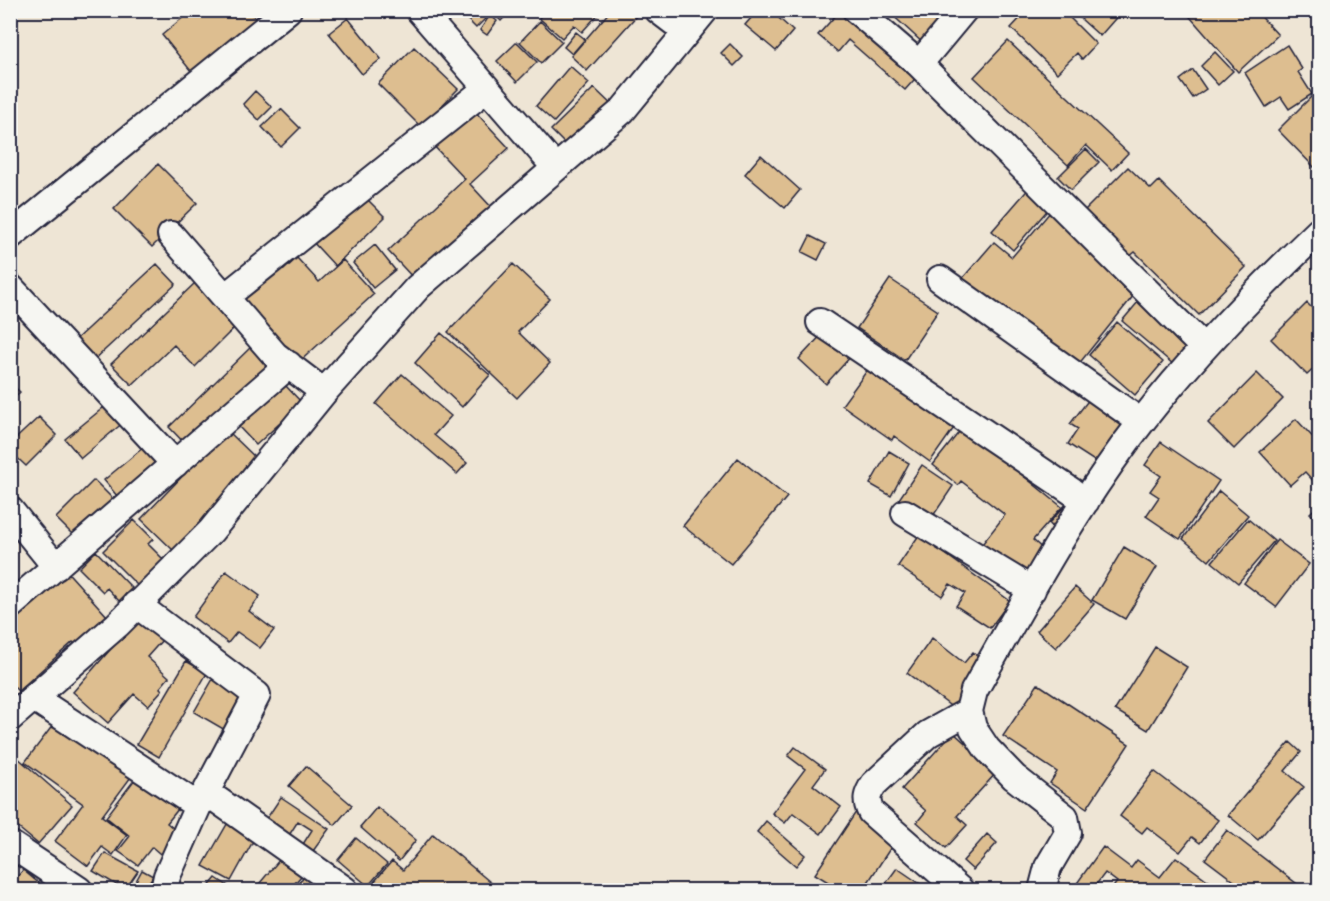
<svg xmlns="http://www.w3.org/2000/svg" width="1330" height="901" font-family="Kalam,sans-serif">
<style>
.building{fill:#ddbe90;stroke:#22223b;stroke-width:1.5}
.lines{fill:none;stroke-linecap:round;stroke-linejoin:round}
.street-casing{stroke:#22223b;stroke-width:30}
.street{stroke:#f6f6f2;stroke-width:26}
</style>
<rect width="100%" height="100%" fill="#eee5d5"/>
<filter id="ink" filterUnits="userSpaceOnUse"><feTurbulence type="fractalNoise" baseFrequency=".0167" numOctaves="2"/><feDisplacementMap in="SourceGraphic" scale="12" xChannelSelector="R" yChannelSelector="G"/><feConvolveMatrix kernelMatrix="1 2 1 2 8 2 1 2 1" color-interpolation-filters="sRGB"/></filter>
<g filter="url(#ink)">
<!-- building -->
<path class="building" d="M192 10H249L259 23 195 76 162 35Z
M458 10H511L501 21 492 12 476 28Z
M546 10H602L582 32 574 25 562 38 539 18Z
M611 10H636L639 13 587 71 571 56Z
M758 10H770L793 31 776 51 745 25Z
M833 10H852L922 71 905 90 848 40 838 52 818 35 837 14Z
M887 10H957L925 45Z
M1028 10H1062L1096 44 1082 59 1077 53 1057 73 1011 28Z
M1071 10H1121L1122 11 1100 36Z
M1184 10H1255L1278 35 1238 72Z
M490 15 497 21 487 35 480 30Z
M348 18 381 59 362 74 329 33Z
M540 21 562 42 541 63 520 42Z
M576 32 585 39 572 54 564 47Z
M1008 41 1128 153 1112 170 1086 145 1068 165 974 77Z
M517 42 537 62 517 82 497 61Z
M730 44 743 57 734 66 721 53Z
M1287 45 1302 69 1298 72 1312 94 1289 109 1281 97 1266 107 1245 73Z
M414 47 458 89 421 127 378 84Z
M1215 52 1233 71 1218 85 1201 66Z
M570 66 589 83 554 122 536 106Z
M1193 70 1206 89 1193 98 1180 80Z
M594 88 616 109 573 152 551 130Z
M1318 90 1320 166 1316 169 1278 130Z
M255 91 272 107 259 120 243 104Z
M469 105 509 148 470 184 494 210 417 282 388 251 465 179 430 142Z
M281 109 300 128 281 147 262 127Z
M1086 149 1099 162 1071 190 1058 177Z
M761 155 800 190 785 208 745 174Z
M158 164 197 203 152 247 114 209Z
M1128 167 1151 189 1159 181 1246 267 1199 315 1135 252 1129 257 1083 212Z
M1031 186 1052 205 1013 250 992 231Z
M360 192 385 217 335 266 311 240Z
M1051 211 1138 290 1074 370 962 279 994 242 1012 257Z
M810 236 826 244 818 260 802 252Z
M375 245 395 270 373 288 353 263Z
M297 258 319 282 343 260 374 294 297 364 238 298 278 262 284 270Z
M157 264 176 284 93 361 74 341Z
M513 264 550 299 518 332 550 363 517 398 448 332Z
M890 279 938 311 905 360 857 328Z
M196 282 237 325 195 367 174 345 132 385 111 364Z
M1138 302 1189 346 1173 364 1122 321Z
M1307 303 1320 316V363L1307 375 1271 339Z
M1117 322 1163 362 1135 395 1089 355Z
M826 330 853 354 826 384 799 359Z
M441 333 490 375 462 407 415 363Z
M253 345 274 365 189 448 169 427Z
M871 365 956 425 930 462 894 436 892 440 842 405Z
M1257 373 1283 399 1234 449 1208 423Z
M402 374 451 416 434 435 467 463 457 474 376 404Z
M10 383 20 392 10 402Z
M285 385 302 403 256 445 239 427Z
M1090 398 1125 423 1102 466 1068 444 1078 429 1070 424Z
M109 403 124 422 81 458 65 439Z
M39 417 57 435 26 466 10 451V444Z
M1296 419 1320 445V488L1305 472 1290 485 1260 452Z
M963 427 1062 507 1033 540 1048 554 1025 583 979 548 1005 515 961 481 958 485 933 465Z
M227 430 261 463 175 552 141 519Z
M150 442 168 464 122 502 104 480Z
M1161 442 1219 481 1180 539 1146 516 1159 497 1150 491 1161 476 1145 465Z
M889 451 909 463 891 496 870 484Z
M738 458 787 497 731 564 683 526Z
M922 465 953 486 931 519 899 499Z
M94 480 114 500 76 538 56 518Z
M1219 491 1248 515 1209 561 1183 539Z
M1069 501 1078 505 1056 531 1049 523Z
M1320 504V523L1310 513Z
M1248 519 1274 541 1238 583 1212 562Z
M134 520 153 539 148 544 165 561 139 587 103 551Z
M919 535 1010 601 990 628 956 606 965 593 950 584 942 596 898 566Z
M1277 540 1309 564 1276 607 1244 583Z
M1124 547 1157 567 1125 619 1092 600Z
M96 551 132 588 119 601 107 588 103 592 79 568Z
M63 567 107 616 75 644 73 642 18 691 10 683V615Z
M226 571 260 596 249 611 274 630 260 648 237 632 228 643 193 617Z
M1075 587 1094 604 1056 648 1037 631Z
M138 618 163 639 147 657 169 677 160 688 162 690 148 706 134 694 108 723 73 692Z
M932 638 964 663 973 652 984 661 953 708 907 673Z
M1155 647 1187 667 1148 730 1115 710Z
M186 661 207 673 159 757 137 744Z
M213 679 244 697 225 730 194 712Z
M1038 684 1129 744 1087 808 1050 783 1057 772 1003 736Z
M56 721 131 777 102 816 127 835 113 855 102 847 88 866 55 841 83 804 25 762Z
M953 732 997 772 957 816 967 825 946 848 917 822 926 811 902 789Z
M1290 742 1301 752 1285 771 1304 787 1258 840 1228 815Z
M795 747 825 769 813 785 841 807 821 834 793 813 785 823 772 813 805 769 788 756Z
M17 757 72 805 38 844 10 821V765Z
M306 766 352 805 335 825 289 786Z
M1154 771 1218 820 1200 843 1192 837 1180 852 1147 827 1142 833 1120 816Z
M135 779 154 794 156 790 179 808 167 823 180 834 166 859 152 847 138 865 118 851 130 836 106 817Z
M281 797 329 829 313 851 303 844 312 830 298 821 288 837 265 821Z
M377 807 416 840 399 861 360 827Z
M856 812 897 838 863 890H841L815 874Z
M230 819 257 834 231 881 203 866Z
M766 821 805 855 796 866 757 832Z
M1227 830 1305 890H1246L1205 859Z
M433 834 496 887 493 890H407L404 888 402 890H384L374 882 392 861 403 870Z
M987 834 997 843 973 870 963 861Z
M356 838 387 864 368 886 338 860Z
M1103 847 1131 868 1137 860 1160 877 1176 857 1214 885 1210 890H1111L1117 882 1105 873 1092 890H1081L1075 886Z
M286 852 307 869 289 890H254Z
M105 853 138 871 125 890 93 871Z
M897 868 929 890H881Z
M23 870 47 890H10V885Z
M142 870 153 876 144 890H131Z
M309 871 328 890H292Z
M216 878 234 890H206Z"/>
<g class="lines">
<defs>
<path id="street" d="M419 10 555 167
M658 10 687 32
M856 10 919 64 964 10
M919 64 1204 348
M171 235 275 355 324 392
M10 236 288 10
M940 279 1141 422
M10 287 175 464
M225 297 486 89
M820 322 1086 501
M10 510 56 567
M905 513 1032 590
M136 604 257 695 206 792
M10 606 289 365
M34 698 198 806 167 876 164 890
M10 718 117 625 211 531 324 392 418 287 622 111 705 10
M198 805 206 792 345 890
M10 844 79 890
M960 890 871 812C865 800 867 794 874 784L928 734 969 711
M1042 890 1048 867 1068 833 1065 817 1014 777 987 749 973 728 969 711 974 691C1026 599 1077 504 1143 420 1196 352 1257 290 1320 230"/>
</defs>
<!-- street casing -->
<use href="#street" class="street-casing"/>
<!-- street -->
<use href="#street" class="street"/>
</g>
</g>
<!-- margin -->
<rect width="1330" height="901" fill="none" stroke="#f6f6f2" stroke-width="36"/>
<rect x="18" y="18" width="1294" height="865" fill="none" stroke="#22223b" stroke-width="2" filter="url(#ink)"/>
</svg>
